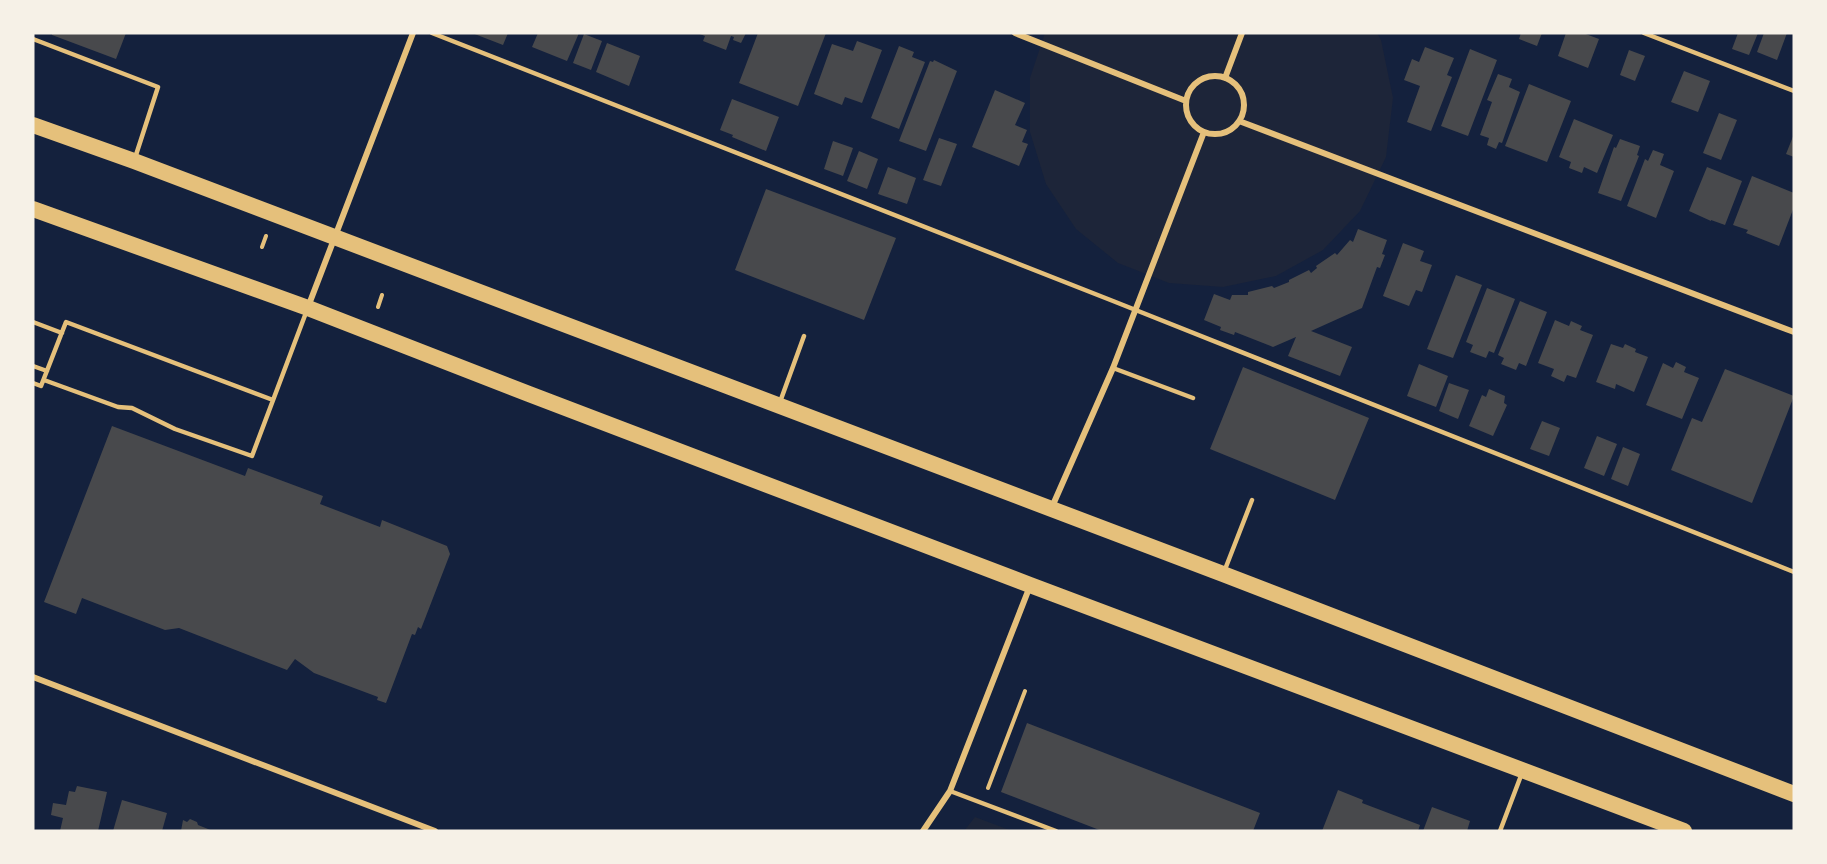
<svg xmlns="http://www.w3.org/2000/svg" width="1827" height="864" font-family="'Zilla Slab',serif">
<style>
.green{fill:#1d2539}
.building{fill:#48494c}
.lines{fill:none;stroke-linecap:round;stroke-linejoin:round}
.path{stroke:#e5c07b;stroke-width:4}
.service{stroke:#e5c07b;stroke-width:4.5}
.minor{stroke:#e5c07b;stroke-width:6}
.trunk{stroke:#e5c07b;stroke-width:16}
</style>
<rect width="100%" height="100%" fill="#14213d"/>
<!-- green -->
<path class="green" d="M1045 33H1377L1381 40 1393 98 1386 157 1360 211 1323 250 1276 276 1223 287 1169 283 1118 263 1076 229 1046 184 1030 132V78Z
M975 817 1012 831H964Z"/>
<!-- building -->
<path class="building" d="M52 33H126L116 59 52 35Z
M472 33H508L503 45Z
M538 33H579L567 61 532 47Z
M697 33H746L741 43 733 40 734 37 731 36 726 50 703 41 705 36Z
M758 33H826L798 106 739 83Z
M1521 33H1542L1537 46 1519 39Z
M1566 33H1583L1599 39 1588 68 1558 56Z
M1738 33H1758L1749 55 1732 49Z
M1764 33H1787L1777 60 1757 52Z
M584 34 602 41 591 70 573 63Z
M857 41 882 50 862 103 845 97 842 105 814 94 832 44 853 51Z
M607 43 640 56 629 86 596 72Z
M899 46 914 52 912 57 925 62 899 129 871 118Z
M1425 47 1454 58 1447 75 1452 77 1431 131 1407 122 1420 86 1404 80 1412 59 1419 62Z
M1470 49 1497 60 1468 136 1441 126Z
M1629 50 1645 56 1635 81 1620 75Z
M934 60 957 71 926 151 899 141 930 61 933 62Z
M1684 71 1710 81 1698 112 1671 102Z
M1498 74 1512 79 1509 87 1520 92 1502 143 1499 142 1496 149 1487 145 1489 138 1480 135 1492 102 1487 100Z
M1529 84 1571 101 1547 162 1505 146Z
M995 90 1025 103 1015 125 1027 130 1022 142 1028 144 1019 166 972 147Z
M732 99 779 117 766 151 732 137 733 135 720 130Z
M1719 113 1737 120 1721 160 1703 153Z
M1574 119 1613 135 1597 173 1584 167 1582 173 1569 168 1571 162 1559 157Z
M1794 134V157L1786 154Z
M939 138 957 144 941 186 923 180Z
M1620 139 1640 146 1637 155 1639 156 1621 201 1598 193 1614 147 1616 148Z
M833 141 853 148 843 176 824 169Z
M1653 150 1664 154 1660 165 1674 171 1656 218 1627 206 1645 159 1648 161Z
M859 151 878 159 867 189 847 181Z
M888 167 916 178 907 204 878 194Z
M1707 167 1742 181 1725 225 1711 220V221L1689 211Z
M1752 176 1794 193V207L1779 246 1746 233 1748 230 1733 225Z
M766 189 896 238 864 320 735 270Z
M1358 229 1387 240 1382 254 1385 255 1380 268 1377 267 1362 308 1311 331 1352 347 1340 376 1288 356 1296 337 1273 347 1235 332 1234 335 1220 330 1221 327 1204 320 1214 294 1230 300 1232 295H1248V292L1272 286 1274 288 1289 282V280L1309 270 1311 273 1317 268 1316 266 1335 253 1337 255 1350 240 1353 242Z
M1403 243 1424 251 1420 261 1432 265 1422 292 1416 290 1409 306 1383 296Z
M1456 275 1482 285 1453 358 1427 349Z
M1487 288 1515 299 1494 353 1489 351 1486 358 1470 352 1473 345 1466 342Z
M1520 301 1547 312 1526 366 1519 363 1516 370 1501 364 1504 358 1498 355Z
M1555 320 1569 326 1571 321 1582 326 1580 330 1593 335 1576 378 1567 375 1564 382 1551 376 1554 369 1538 363Z
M1611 344 1623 348 1625 344 1636 349 1635 352 1648 357 1634 392 1616 384 1615 389 1596 382Z
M1676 362 1686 367 1684 372 1699 378 1682 419 1646 405 1663 363 1673 368Z
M1419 364 1448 376 1436 407 1407 396Z
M1243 367 1369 418 1335 500 1210 449Z
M1725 369 1794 396 1752 503 1671 470 1692 418 1702 422Z
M1449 383 1469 390 1458 419 1439 411Z
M1489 389 1505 396 1504 403 1507 405 1493 436 1469 426 1482 395 1486 397Z
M1542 421 1560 428 1549 456 1530 449Z
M112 426 245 476 248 468 323 496 320 504 380 527 382 520 447 546 450 554 421 629 418 627 415 635 412 634 386 703 377 700 378 697 314 673 295 659 287 670 179 628 165 630 82 598 76 614 44 602Z
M1597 436 1617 444 1604 476 1584 468Z
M1623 447 1640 454 1628 486 1611 479Z
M1027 723 1260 813 1253 831H1102L1001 792Z
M77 786 107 792 98 831H60L63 818 51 815 53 803 66 805 69 791 75 792Z
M1338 790 1363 800 1362 803 1420 825 1418 831H1322Z
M122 800 167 813 162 831H113Z
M1432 807 1470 821 1467 831H1423Z
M190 819 197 822 198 825 213 831H181L183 820 187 822Z"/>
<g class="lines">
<!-- path -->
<path class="path" d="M262 247 266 236
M378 307 382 295
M988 788 1025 691"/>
<!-- service -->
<path class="service" d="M432 33 1113 301 1794 572
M1644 33 1794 91
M33 39 158 87 135 158
M33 322 62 333
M33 366 47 371
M1113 368 1193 398
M44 380 118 407 132 408 175 429 252 456 307 310
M33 383 41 386 66 322 273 400
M780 402 804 336
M1224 572 1252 500
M950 791 1056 831
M1500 831 1522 773"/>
<!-- minor -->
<path class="minor" d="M1015 33 1186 101
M1186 105a29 29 0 1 1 58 0a29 29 0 1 1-58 0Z
M1225 78 1242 33
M1239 121 1794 332
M308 307 413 33
M1052 507 1113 368 1204 132
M33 677 435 831
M923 831 950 791 1030 586"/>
<!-- trunk -->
<path class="trunk" d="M33 125 134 161 1223 574 1794 794
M33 209 308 308 529 394 1030 585 1684 831"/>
</g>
<!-- border -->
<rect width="1827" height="864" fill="none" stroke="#f6f1e7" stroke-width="69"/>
</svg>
